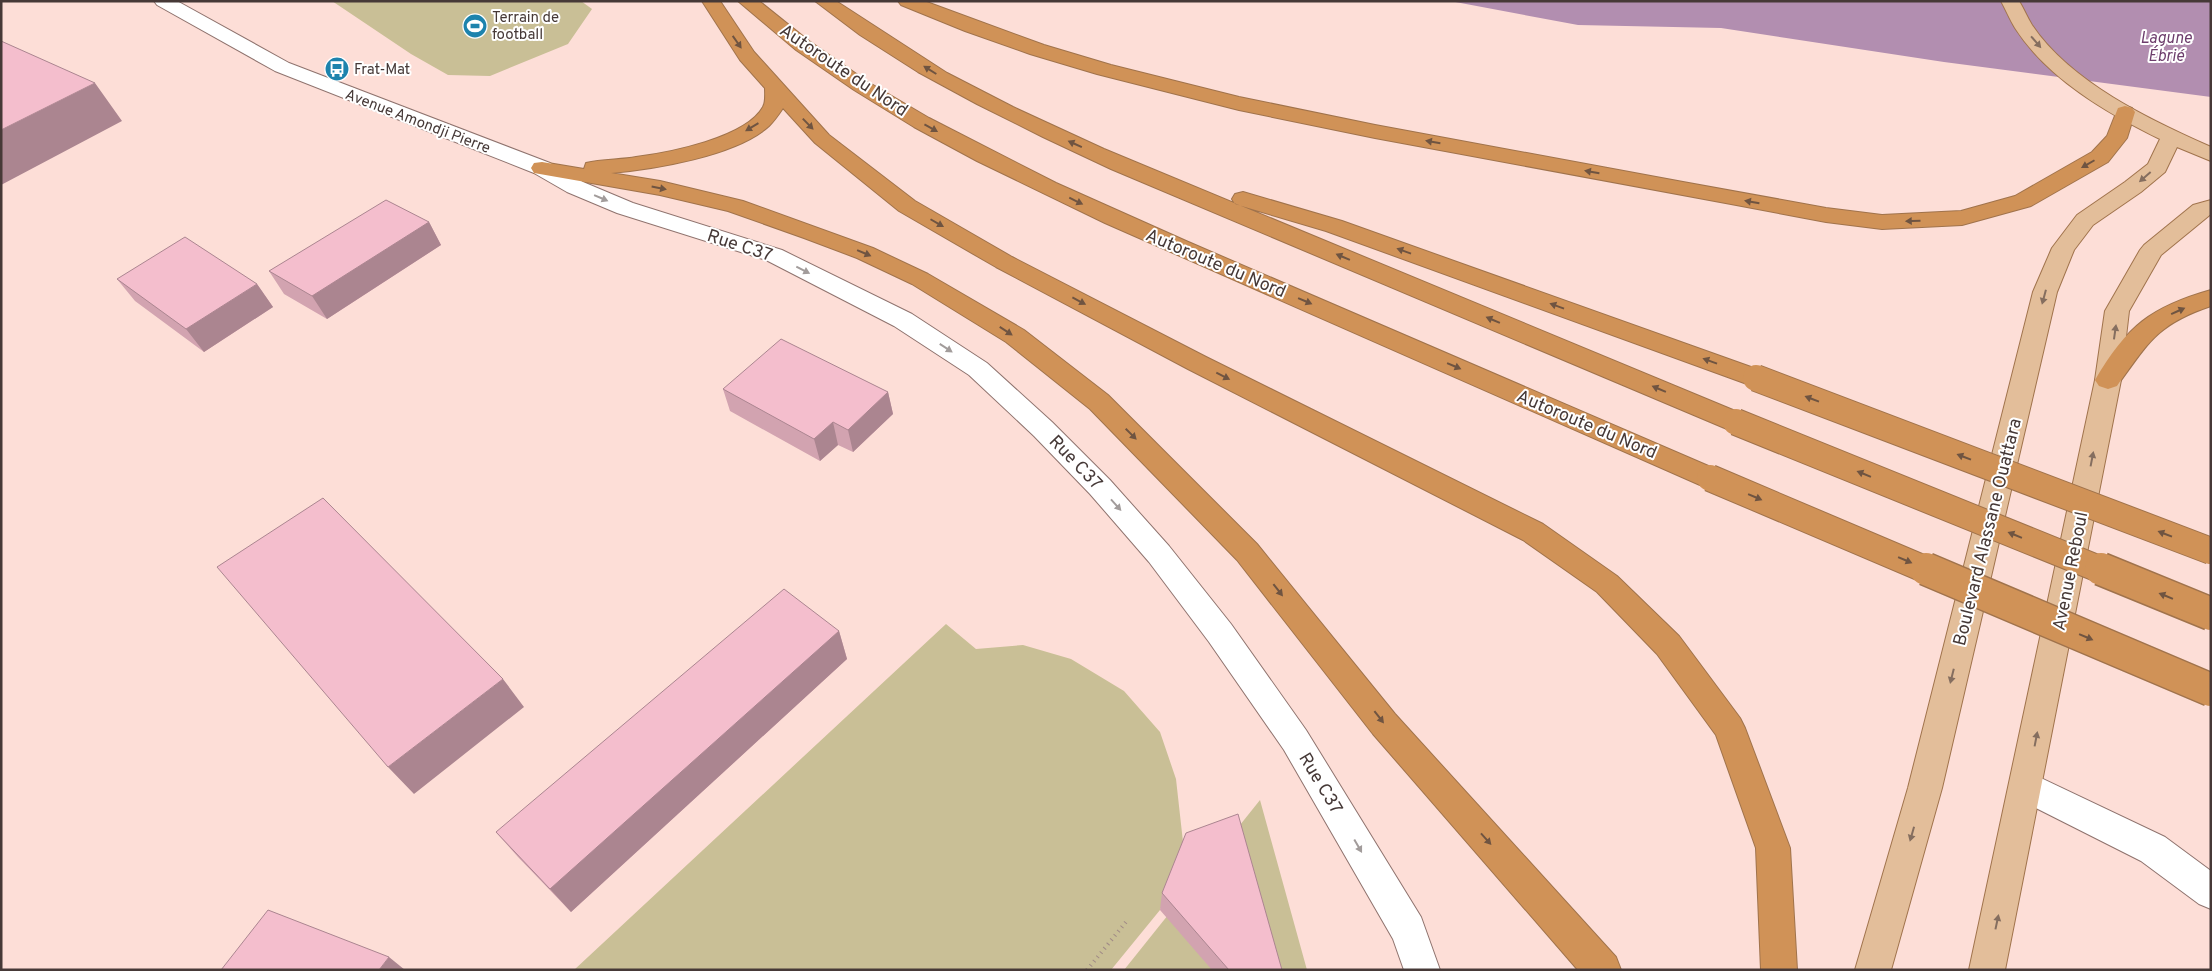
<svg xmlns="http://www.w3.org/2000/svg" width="2212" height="971" font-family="Overpass,sans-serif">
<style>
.green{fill:#c9bf96}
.water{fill:#b28eb0}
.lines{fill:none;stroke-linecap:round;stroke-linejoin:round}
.minor-casing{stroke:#8f736e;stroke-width:2}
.major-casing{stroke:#a0734c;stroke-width:2}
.highway-casing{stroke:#a0734c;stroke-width:2}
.path{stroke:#a08a86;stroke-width:4;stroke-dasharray:1 4.5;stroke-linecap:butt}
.minor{fill:#fff;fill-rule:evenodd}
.major{fill:#e3be9a;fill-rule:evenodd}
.highway{fill:#d09257;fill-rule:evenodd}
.highway-bridge-far1-casing{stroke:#a0734c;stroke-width:28;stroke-linecap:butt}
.highway-bridge-casing{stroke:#a0734c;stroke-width:35;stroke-linecap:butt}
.highway-bridge-far1{stroke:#d09257;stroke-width:26}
.highway-bridge{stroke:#d09257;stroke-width:32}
.wall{fill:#d2a3b0}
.shaded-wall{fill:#ab8590}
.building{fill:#f4becd;stroke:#ab8590}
.oneway{fill:#6f5441}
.oneway2{fill:#856e5f}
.oneway3{fill:#a29c9b}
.labels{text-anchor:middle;stroke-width:4;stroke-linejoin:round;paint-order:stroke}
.far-poi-label{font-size:15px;fill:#463937;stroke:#fff;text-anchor:start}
.far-street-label{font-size:15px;fill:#463937;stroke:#fff}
.far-water-label{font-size:16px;font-style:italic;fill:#6d3d6c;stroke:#fff}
.street-label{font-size:18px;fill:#463937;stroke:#fff}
</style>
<rect width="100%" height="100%" fill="#fdded7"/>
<!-- green -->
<path class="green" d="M332 1H581L592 9 568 44 490 76 448 75 411 54Z
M946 624 976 649 1023 645 1071 659 1124 691 1160 732 1176 779 1184 851 1160 910 1111 970H574Z
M1260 800 1307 970H1124Z"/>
<!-- water -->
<path class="water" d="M1450 1H2211V97L1944 62 1721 28 1578 25Z"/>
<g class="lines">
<defs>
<path id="minor" d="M154 1H177L289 63 550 163 583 182 633 203 782 250 912 314 987 363 1052 422 1110 480 1169 546 1231 624 1306 730 1421 917 1440 970H1404L1393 939 1284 750 1209 642 1149 562 1090 494 1034 436 969 375 894 326 766 260 617 213 567 192 534 173 275 71 157 5Z
M2026 771 2165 837 2211 871V909L2199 904 2141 861 2014 797 2009 786 2014 775Z"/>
<path id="major" d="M2001 1H2019C2024 9 2027 17 2032 25 2070 82 2150 120 2211 147V161L2177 147 2165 172 2141 192 2093 225 2074 250 2057 292 1942 788 1891 970H1855L1908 788 2033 292 2052 248 2077 215 2125 182 2148 164 2160 139C2107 113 2048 79 2015 28 2010 20 2006 10 2001 1Z
M2211 200V214L2161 255 2129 311 2121 380 2005 970H1969L2095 380 2105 311 2140 250 2144 245 2193 205Z"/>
<path id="highway" d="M702 1H720L754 52 829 135 915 201 1012 257 1206 357 1543 524 1617 576 1679 636 1740 718 1745 728 1790 848 1797 970H1761L1756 848 1716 735 1657 654 1597 592 1523 540 1188 369 996 267 899 211 815 143 783 108C779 114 774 121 769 126 736 156 654 169 611 173L660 181 743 201 873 248 928 274 1024 330 1108 395 1257 544 1395 714 1616 957 1621 970H1578L1373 734 1237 560 1090 409 1006 342 912 284 857 258 804 238 728 211 660 195 534 173 531 168 534 163 542 162 584 169 586 163C603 159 620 160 636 157 668 153 746 138 763 107 766 102 765 94 765 88L740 60Z
M738 1H759L809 41 868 82 929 118 1056 183 1186 241 1720 471 1724 478 1720 485 1710 488 1700 485 1105 223 977 161 914 127 854 90 796 50Z
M815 1H836L947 73 1013 107 1104 149 1745 415 1749 422 1745 429 1736 432 1727 429 1111 169 1043 137 977 104 918 72 860 35Z
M898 1H924L1044 45 1111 65 1239 97 1375 125 1683 182 1826 208 1882 215 1961 211 2015 196 2092 152 2107 136 2118 108 2125 106 2132 108 2135 112 2127 138 2108 162 2031 206 1962 225 1882 229 1826 222 1731 204 1375 138 1239 110 1097 74 1030 54 965 31 901 5Z
M1243 192 1342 221 1765 372 1769 378 1765 384 1756 387 1747 384 1326 231 1235 204 1232 199 1235 194Z
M2211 290V306C2157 324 2148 343 2117 386L2108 389 2099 386 2095 380C2127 326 2151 307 2211 290Z"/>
</defs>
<!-- minor casing -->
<use href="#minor" class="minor-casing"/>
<!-- major casing -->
<use href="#major" class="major-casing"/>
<!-- highway casing -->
<use href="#highway" class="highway-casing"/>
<!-- path -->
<path class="path" d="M1087 970 1126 922"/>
<!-- minor -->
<use href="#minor" class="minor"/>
<!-- major -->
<use href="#major" class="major"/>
<!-- highway -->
<use href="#highway" class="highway"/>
<defs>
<path id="highway-bridge-far1" d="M1756 378 2211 551
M1736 422 2104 571
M1710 478 1929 571"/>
<path id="highway-bridge" d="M1926 569 2211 690
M2101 569 2211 614"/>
</defs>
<!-- highway-bridge-far1 casing -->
<use href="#highway-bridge-far1" class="highway-bridge-far1-casing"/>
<!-- highway-bridge casing -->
<use href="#highway-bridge" class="highway-bridge-casing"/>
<!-- highway-bridge-far1 -->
<use href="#highway-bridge-far1" class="highway-bridge-far1"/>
<!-- highway-bridge -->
<use href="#highway-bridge" class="highway-bridge"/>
</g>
<!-- wall -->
<path class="wall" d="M429 222 441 245 327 319 284 294 269 271Z
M117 279 257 284 273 307 204 352 135 301Z
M723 389 888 392 893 414 853 452 838 445 820 461 730 411Z
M839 631 847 659 571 912 518 857 496 832Z
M1162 893 1282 970H1212L1160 910Z"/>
<!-- shaded-wall -->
<path class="shaded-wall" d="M95 83 122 121 1 185V130Z
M429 222 441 245 327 319 312 296Z
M257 284 273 307 204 352 186 329Z
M888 392 893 414 853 452 848 430Z
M833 422 838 445 820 461 814 439Z
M839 631 847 659 571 912 550 889Z
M503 679 524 707 414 794 388 767Z
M389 957 405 970H379Z"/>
<!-- building -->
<path class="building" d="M1 41 95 83 1 130Z
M386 200 429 222 312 296 269 271Z
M185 237 257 284 186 329 117 279Z
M781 339 888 392 848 430 833 422 814 439 723 389Z
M323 498 503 679 388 767 217 567Z
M784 589 839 631 550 889 496 832Z
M1238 814 1282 970H1229L1162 893 1186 833Z
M268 910 389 957 379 970H221Z"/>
<!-- one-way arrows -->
<defs><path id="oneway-solid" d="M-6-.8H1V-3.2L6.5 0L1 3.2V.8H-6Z" transform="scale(1.25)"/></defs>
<g class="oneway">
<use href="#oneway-solid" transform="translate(737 42) rotate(55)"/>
<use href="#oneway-solid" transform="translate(930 70) rotate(-148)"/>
<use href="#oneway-solid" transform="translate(808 124) rotate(46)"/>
<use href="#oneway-solid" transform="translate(752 127) rotate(149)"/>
<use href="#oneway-solid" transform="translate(931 128) rotate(29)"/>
<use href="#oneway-solid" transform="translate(1433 142) rotate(-170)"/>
<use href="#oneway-solid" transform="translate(1075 144) rotate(-156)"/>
<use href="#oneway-solid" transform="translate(2088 164) rotate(150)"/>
<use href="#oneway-solid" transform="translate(1592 172) rotate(-170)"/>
<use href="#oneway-solid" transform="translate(659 188) rotate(11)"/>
<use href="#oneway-solid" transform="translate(1076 201) rotate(26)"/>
<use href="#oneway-solid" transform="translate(1752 202) rotate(-170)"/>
<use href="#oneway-solid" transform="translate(1913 221) rotate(178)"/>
<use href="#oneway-solid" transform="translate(937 223) rotate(30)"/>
<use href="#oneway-solid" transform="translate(1404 251) rotate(-160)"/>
<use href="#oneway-solid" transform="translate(864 253) rotate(23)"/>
<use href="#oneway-solid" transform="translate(1343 257) rotate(-157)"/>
<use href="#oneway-solid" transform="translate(1079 301) rotate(28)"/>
<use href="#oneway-solid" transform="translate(1305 301) rotate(23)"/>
<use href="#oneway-solid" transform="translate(1557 306) rotate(-160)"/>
<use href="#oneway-solid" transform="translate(2178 311) rotate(-24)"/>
<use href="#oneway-solid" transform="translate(1493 320) rotate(-157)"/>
<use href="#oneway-solid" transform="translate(1006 331) rotate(33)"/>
<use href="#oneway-solid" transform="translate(1710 361) rotate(-160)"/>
<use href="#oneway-solid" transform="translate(1454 366) rotate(23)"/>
<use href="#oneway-solid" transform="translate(1223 376) rotate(27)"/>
<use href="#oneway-solid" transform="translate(1659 389) rotate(-157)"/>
<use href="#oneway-solid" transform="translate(1812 399) rotate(-159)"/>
<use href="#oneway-solid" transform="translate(1131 434) rotate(45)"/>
<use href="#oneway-solid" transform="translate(1964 457) rotate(-159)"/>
<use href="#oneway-solid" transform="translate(1864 474) rotate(-158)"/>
<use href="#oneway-solid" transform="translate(1755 497) rotate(23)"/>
<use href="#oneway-solid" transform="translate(2165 534) rotate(-159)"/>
<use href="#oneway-solid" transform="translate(2015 535) rotate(-158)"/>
<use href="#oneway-solid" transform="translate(1905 560) rotate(23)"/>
<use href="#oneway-solid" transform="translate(1278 590) rotate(52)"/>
<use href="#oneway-solid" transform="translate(2166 596) rotate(-158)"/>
<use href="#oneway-solid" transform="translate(2086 637) rotate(23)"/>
<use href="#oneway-solid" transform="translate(1379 717) rotate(52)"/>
<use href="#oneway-solid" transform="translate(1486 839) rotate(48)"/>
</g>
<g class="oneway2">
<use href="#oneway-solid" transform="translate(2036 42) rotate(49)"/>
<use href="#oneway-solid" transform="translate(2145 177) rotate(139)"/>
<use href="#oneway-solid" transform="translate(2044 297) rotate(105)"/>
<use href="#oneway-solid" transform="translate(2115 332) rotate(-82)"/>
<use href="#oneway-solid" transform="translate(2092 459) rotate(-79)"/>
<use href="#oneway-solid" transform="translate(1952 676) rotate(104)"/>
<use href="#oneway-solid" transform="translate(2036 739) rotate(-79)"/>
<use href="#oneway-solid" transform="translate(1912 834) rotate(106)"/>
<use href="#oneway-solid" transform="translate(1997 922) rotate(-78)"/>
</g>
<g class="oneway3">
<use href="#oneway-solid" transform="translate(601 198) rotate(23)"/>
<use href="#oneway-solid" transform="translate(803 270) rotate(27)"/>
<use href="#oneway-solid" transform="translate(946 348) rotate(33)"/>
<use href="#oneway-solid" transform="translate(1116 505) rotate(48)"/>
<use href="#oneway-solid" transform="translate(1358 846) rotate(60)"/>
</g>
<!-- icons -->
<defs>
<symbol id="stadium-disc" viewBox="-11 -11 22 22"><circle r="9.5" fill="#1d83ad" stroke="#fff"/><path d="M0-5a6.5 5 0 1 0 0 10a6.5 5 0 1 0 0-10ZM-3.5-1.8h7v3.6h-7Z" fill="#fff"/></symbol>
<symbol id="bus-disc" viewBox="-11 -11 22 22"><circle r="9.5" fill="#1d83ad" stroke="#fff"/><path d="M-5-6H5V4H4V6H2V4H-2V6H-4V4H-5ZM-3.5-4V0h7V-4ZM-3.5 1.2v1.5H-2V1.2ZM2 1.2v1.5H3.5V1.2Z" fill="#fff"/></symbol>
</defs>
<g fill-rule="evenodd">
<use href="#stadium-disc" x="461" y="12" width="28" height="28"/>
<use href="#bus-disc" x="323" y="55" width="28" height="28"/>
</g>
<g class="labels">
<!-- far-poi labels -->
<g class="far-poi-label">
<text x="492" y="22">Terrain de<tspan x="492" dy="17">football</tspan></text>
<text x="354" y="74">Frat-Mat</text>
</g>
<!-- far-street labels -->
<g class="far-street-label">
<text transform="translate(418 121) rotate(21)" y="5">Avenue Amondji Pierre</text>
</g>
<!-- far-water labels -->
<g class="far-water-label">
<text x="2166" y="43">Lagune<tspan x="2166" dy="18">Ébrié</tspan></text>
</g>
<!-- street labels -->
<g class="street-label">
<text transform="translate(844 70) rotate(34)" y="6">Autoroute du Nord</text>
<text transform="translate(740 245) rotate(18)" y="6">Rue C37</text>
<text transform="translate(1216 263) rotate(23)" y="6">Autoroute du Nord</text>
<text transform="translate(1587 424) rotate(23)" y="6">Autoroute du Nord</text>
<text transform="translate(1076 462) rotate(46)" y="6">Rue C37</text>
<text transform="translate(1987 532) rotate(-76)" y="6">Boulevard Alassane Ouattara</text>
<text transform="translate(2070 571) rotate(-79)" y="6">Avenue Reboul</text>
<text transform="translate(1321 783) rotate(59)" y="6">Rue C37</text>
</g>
</g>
<!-- border -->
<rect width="2212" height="971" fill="none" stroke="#463937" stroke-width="5"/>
</svg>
